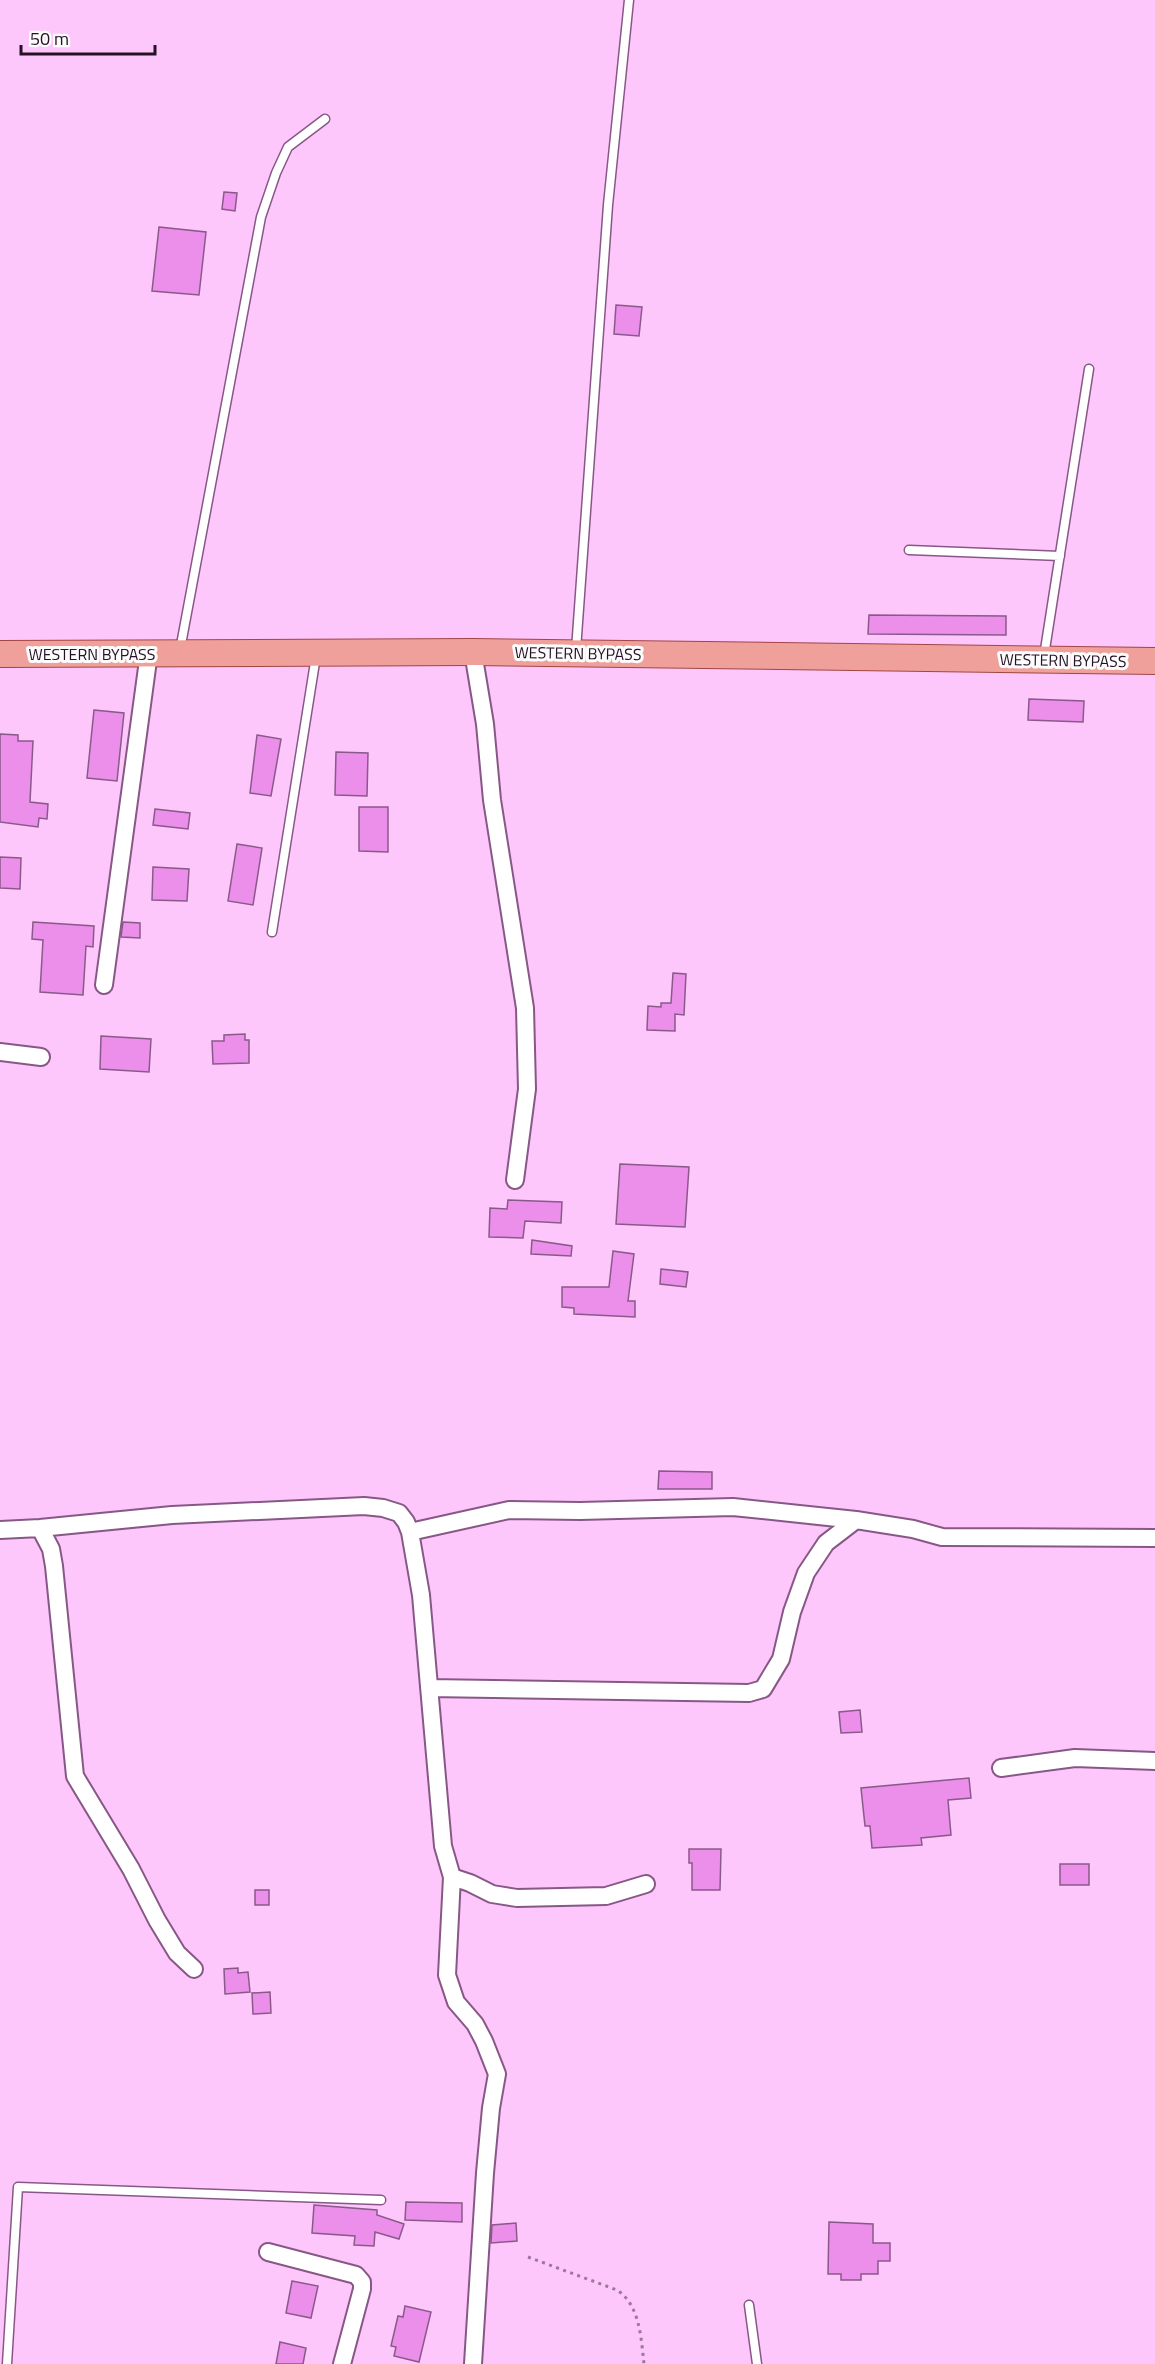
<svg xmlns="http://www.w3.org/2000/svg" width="1155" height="2364" font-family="'Titillium Web',sans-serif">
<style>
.building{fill:#eb8fea;stroke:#895a89;stroke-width:1.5}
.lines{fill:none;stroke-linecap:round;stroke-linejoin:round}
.service-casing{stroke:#875886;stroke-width:11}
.minor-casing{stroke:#875886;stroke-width:20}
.primary-casing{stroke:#a24545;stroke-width:28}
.path{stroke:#9c769b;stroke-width:3;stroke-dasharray:3 4.5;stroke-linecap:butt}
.service{stroke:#fff;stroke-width:8}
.minor{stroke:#fff;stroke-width:16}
.primary{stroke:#efa09a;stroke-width:26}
.labels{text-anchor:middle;stroke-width:6;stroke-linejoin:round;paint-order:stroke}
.street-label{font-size:16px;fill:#251225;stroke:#fcfcfc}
</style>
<rect width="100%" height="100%" fill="#fdc7fb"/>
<!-- building -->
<path class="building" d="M224 192 237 193 235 211 222 209Z
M159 227 206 232 199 295 152 291Z
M616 305 642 307 639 336 614 334Z
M869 615 1006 616V635L868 634Z
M1029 699 1084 701 1083 722 1028 720Z
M94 710 124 713 117 781 87 778Z
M0 734 18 735V741H33L30 802 48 804 47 819 39 818 38 827 0 822Z
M257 735 281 739 271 796 250 793Z
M336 752 368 753 367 796 335 795Z
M359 807H388V852L359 851Z
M155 809 190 813 188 829 153 825Z
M237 844 262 848 253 905 228 901Z
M0 857 21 858 20 889 0 888Z
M153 867 189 869 187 901 152 900Z
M33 922 94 926 93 947 86 946 83 995 40 992 43 940 32 939Z
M123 922 140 923V938L121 937Z
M673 973 686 974 684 1015 675 1014V1031L647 1030 648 1006 661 1007V1003H671Z
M245 1034V1040H249V1063L213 1064 212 1041H224V1035Z
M101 1036 151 1039 149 1072 100 1069Z
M620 1164 689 1167 685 1227 616 1224Z
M508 1200 562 1202 561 1223 525 1221 523 1238 489 1237 490 1208 507 1209Z
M532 1240 572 1246 571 1256 531 1254Z
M613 1251 634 1254 628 1301H635V1317L574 1314V1308L562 1307V1287H609Z
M661 1269 688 1272 686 1287 660 1284Z
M659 1471 712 1472V1489H658Z
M860 1710 862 1732 841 1733 839 1712Z
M969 1778 971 1798 948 1800 951 1835 921 1838 922 1845 872 1848 870 1826H865L861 1788Z
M689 1849H721L720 1890H692V1863H689Z
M1060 1864H1089V1885H1060Z
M255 1890H269V1905H255Z
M238 1968V1973L248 1972 250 1992 225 1994 224 1969Z
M270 1992 271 2013 253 2014 252 1993Z
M406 2202 462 2203V2222L405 2220Z
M314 2205 377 2210V2215L404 2224 399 2239 375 2232 374 2246 354 2245 355 2236 312 2233Z
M829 2222 873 2224V2243H890V2261H878V2274H861V2280H841V2274H828Z
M516 2223 517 2241 491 2243 492 2225Z
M292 2281 318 2286 311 2318 286 2313Z
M405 2306 431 2312 419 2362 394 2356 396 2347 391 2346 398 2316 403 2317Z
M280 2342 306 2348 303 2364H276Z"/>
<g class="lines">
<defs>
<path id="service" d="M909 550 1060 556
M180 650 261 217 276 173 288 147 325 119
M576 650 608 205 629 0
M1044 656 1089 369
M272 932 316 656
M749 2305 757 2364
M7 2364 18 2187 381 2200"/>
<path id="minor" d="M473 652 485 724 492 800 525 1008 527 1089 515 1180
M104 985 149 653
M0 1052 41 1057
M40 1528 51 1549 54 1566 75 1776 131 1869 157 1920 177 1953 194 1969
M0 1530 40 1528 172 1515 364 1506 383 1508 399 1513 406 1522 410 1532 421 1595 443 1846 452 1877 470 1883 492 1894 517 1898 606 1896 646 1884
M410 1532 509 1510 580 1511 733 1507 856 1520 913 1529 942 1537 1155 1538
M429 1688 749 1693 763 1689 781 1659 792 1612 806 1573 826 1543 856 1520
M1001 1768 1075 1758 1155 1761
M452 1877 447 1975 456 2002 475 2024 484 2041 497 2074 491 2108 485 2173 473 2364
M268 2252 356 2275 362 2282V2289L342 2364"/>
<path id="primary" d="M0 654 473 652 1155 661"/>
</defs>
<!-- service casing -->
<use href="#service" class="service-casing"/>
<!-- minor casing -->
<use href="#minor" class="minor-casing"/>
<!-- primary casing -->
<use href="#primary" class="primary-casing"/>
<!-- path -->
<path class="path" d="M528 2257 617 2290C640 2305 641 2338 644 2364"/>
<!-- service -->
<use href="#service" class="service"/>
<!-- minor -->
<use href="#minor" class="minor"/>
<!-- primary -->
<use href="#primary" class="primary"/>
</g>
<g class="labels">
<!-- street labels -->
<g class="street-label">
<text transform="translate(578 653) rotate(1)" y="6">WESTERN BYPASS</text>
<text x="92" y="660">WESTERN BYPASS</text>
<text transform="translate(1063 660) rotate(1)" y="6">WESTERN BYPASS</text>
</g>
</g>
<!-- scale -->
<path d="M21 45v9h134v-9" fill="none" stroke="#251225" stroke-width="3"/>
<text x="30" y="45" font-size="18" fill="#251225" stroke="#fcfcfc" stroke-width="4.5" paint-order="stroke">50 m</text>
</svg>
